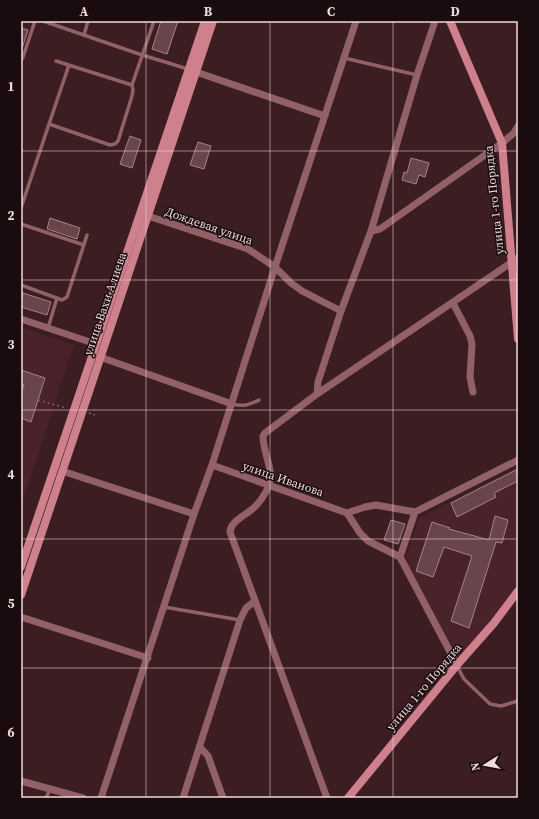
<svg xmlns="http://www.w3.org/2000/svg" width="539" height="819" font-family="'Source Serif 4',serif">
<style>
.built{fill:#49222a}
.building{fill:#68454b;stroke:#a98187}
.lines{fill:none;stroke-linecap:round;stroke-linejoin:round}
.path{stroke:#816569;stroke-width:1.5;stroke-dasharray:2 3;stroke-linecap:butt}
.lane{stroke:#926168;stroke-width:3.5}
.street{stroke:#926168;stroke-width:7}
.secondary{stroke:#ce808d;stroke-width:8}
.grid{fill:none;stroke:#efd9dc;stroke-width:1;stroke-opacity:0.55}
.labels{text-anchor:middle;stroke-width:3;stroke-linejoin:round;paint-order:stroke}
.street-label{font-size:12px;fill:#efd9dc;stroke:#1a0c0e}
.neatline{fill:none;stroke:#efd9dc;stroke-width:1.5}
.grid-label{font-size:13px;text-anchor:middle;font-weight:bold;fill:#efd9dc}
</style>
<rect width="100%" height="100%" fill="#3c1d22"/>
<!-- built -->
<path class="built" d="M21 327 74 345 21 506Z
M517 467H518V586L504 606 460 657 455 655 405 559 419 519 438 508Z"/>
<!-- building -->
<path class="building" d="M161 21H178L167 54 152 49Z
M21 28 28 30 21 52Z
M130 136 141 140 132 168 120 164Z
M198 142 211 146 204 169 190 165Z
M411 158 429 163 425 177 419 175 416 184 402 180 404 172 407 173Z
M50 218 80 228 77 239 47 229Z
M23 293 51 302 47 315 21 307Z
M21 370 45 378 31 422 21 418V393L24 385 21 384Z
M518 469V481L494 493 496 497 457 517 451 503Z
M495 516 508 520 502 543 496 542 469 628 451 621 472 556 444 547 433 577 416 571 432 522 450 528 449 529 489 540Z
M391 520 405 524 398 544 384 540Z"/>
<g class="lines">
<!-- path -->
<path class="path" d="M38 400 66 408
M89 413 95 415"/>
<!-- lane -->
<path class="lane" d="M43 21 142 55 188 69
M84 35 88 21
M344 58 417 75
M21 60 23 57 35 21
M132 85 154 21
M49 124 69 65
M21 208 49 124 110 145 115 144 118 141 132 96 133 90 132 85 56 61
M21 224 84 245
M21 285 62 300 67 297 87 235
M48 328 57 298
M232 404C244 407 248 405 259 400
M164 607 240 620
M457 666 464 679 490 704 501 706 518 701
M46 798 50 789"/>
<!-- street -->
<path class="street" d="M196 72 325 116
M148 216 248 249 275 267 291 283 302 291 341 311
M371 231 380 229 502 143 514 133 518 126
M453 303 470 336 472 344 470 377 473 392
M21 319 96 344
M100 357 232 404
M317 394 318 382 341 311 371 231 417 75 435 21
M212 465 347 513 360 533 368 541 400 557
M62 471 194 514
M347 513 365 507 376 505 415 512
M21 617 148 658
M457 665 400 557 415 512 518 460
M200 747 208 756 223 798
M21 781 83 798
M101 798 194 514 212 465 275 267 356 21
M183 798 240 620 246 608 255 601
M327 798 230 532C231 521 243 517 251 510 258 505 266 494 269 485 274 468 263 454 263 436L265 433 317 394 518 258"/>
<!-- secondary -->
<path class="secondary" d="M450 21 502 143 518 339
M21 567 205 21
M21 595 213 21
M348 798 457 665 494 623 518 591"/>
</g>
<!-- grid -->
<path class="grid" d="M146 21V798M270 21V798M393 21V798M21 151H518M21 280H518M21 410H518M21 539H518M21 668H518"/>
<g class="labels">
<!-- street labels -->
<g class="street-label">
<text transform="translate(494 200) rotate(-96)" y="4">улица 1-го Порядка</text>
<text transform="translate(209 226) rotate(19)" y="4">Дождевая улица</text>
<text transform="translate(105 304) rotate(-71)" y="4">улица Вахи Алиева</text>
<text transform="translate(283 479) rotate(19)" y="4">улица Иванова</text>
<text transform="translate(424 687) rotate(-50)" y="4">улица 1-го Порядка</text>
</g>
</g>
<!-- border -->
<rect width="539" height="819" fill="none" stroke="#1a0c0e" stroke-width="44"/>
<!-- north arrow -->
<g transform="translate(485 765) rotate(259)" stroke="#1a0c0e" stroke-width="3" paint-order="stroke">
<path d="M0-3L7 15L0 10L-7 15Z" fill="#efd9dc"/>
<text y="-6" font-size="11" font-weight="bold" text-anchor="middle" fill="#efd9dc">N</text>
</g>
<rect x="22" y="22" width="495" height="775" class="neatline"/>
<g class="grid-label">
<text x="84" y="16">A</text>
<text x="208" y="16">B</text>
<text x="331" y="16">C</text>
<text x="455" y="16">D</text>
<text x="11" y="91">1</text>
<text x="11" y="220">2</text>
<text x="11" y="349">3</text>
<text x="11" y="479">4</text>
<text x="11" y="608">5</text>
<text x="11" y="737">6</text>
</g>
</svg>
